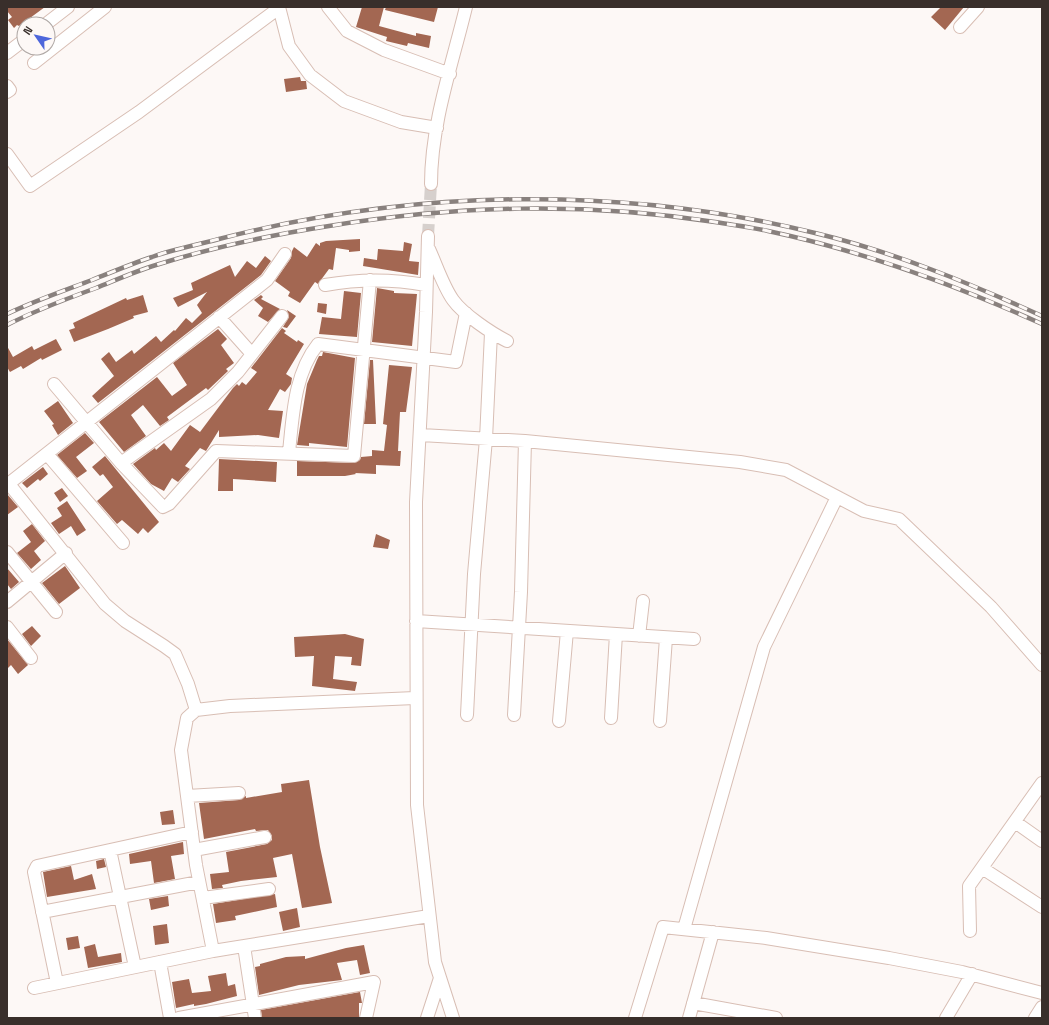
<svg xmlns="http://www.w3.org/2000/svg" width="1049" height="1025" font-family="'Space Grotesk',sans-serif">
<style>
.building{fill:#a36752}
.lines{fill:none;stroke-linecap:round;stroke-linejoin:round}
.street-tunnel{stroke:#d6d0cd;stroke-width:12;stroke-dasharray:12 6;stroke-linecap:butt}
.street-casing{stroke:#d8beb4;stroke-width:14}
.street{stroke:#fff;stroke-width:12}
.rail-casing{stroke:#89817e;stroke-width:4.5}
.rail{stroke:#fdf8f6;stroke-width:3;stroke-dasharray:9;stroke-linecap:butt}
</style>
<rect width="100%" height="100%" fill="#fdf8f6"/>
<!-- building -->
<path class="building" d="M7 7H45L19 26 17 25 14 28 8 20 12 17 7 11Z
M362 7H384L379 26 416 36V33L431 36 429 48 408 43 407 46 386 41 387 37 356 27Z
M386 7H438L434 22 385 10Z
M941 7H964L945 30 931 17Z
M300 77 301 81H306L307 89 286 92 284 79Z
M360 239V251L349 252V250L336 248 333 270 329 269 318 284 315 282 300 303 288 296 290 292 275 281 291 258 292 251 294 247 307 257 316 243 320 246V243L326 241Z
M404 242 412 244 409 261 419 262 418 275 363 266 364 258 377 260 378 249 403 251Z
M265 256 271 261 261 275 98 403 92 396 114 376 101 359 109 352 116 362 132 350 134 354 156 336 161 342 174 330 175 331 186 318 192 323 202 313 197 305 207 292 178 307 173 298 193 290 191 283 230 265 235 277 247 261 256 268Z
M377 288 394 291V293L417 294 412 346 372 342Z
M344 291 361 293 357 337 319 334 322 317 341 319Z
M143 295 148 312 133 316 134 318 108 329 74 342 69 330 75 328 73 323 126 298 127 300Z
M261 295 263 297 261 299 280 309 268 322 258 316 263 308 254 300Z
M318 303 327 304 326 314 317 312Z
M287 310 296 316 287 328 283 327 289 317Z
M282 328 286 331 284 333 297 342 298 340 304 344 286 374 292 378 291 384 285 392 280 389 268 410 283 411 279 438 258 435 219 437V430L206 451 200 448 185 466 190 469 178 482 172 478 164 491 151 484 133 464 155 448 156 450 164 443 171 451 190 425 200 432 233 388 237 384 239 386 242 382 246 385 257 372 251 368Z
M218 329 227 339 221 345 234 363 226 369 228 371 208 390 206 388 167 417 169 420 160 426 143 405 131 415 146 436 124 452 99 422 157 377 172 396 187 385 173 363Z
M56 339 62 350 42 360 41 358 23 369 21 366 10 372 7 367V346L13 357 32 346 34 350Z
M323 352 355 358 347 447 309 443V446L297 445 307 384 317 360 319 356H322Z
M370 360H373L376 424H364Z
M389 365 412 367 406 412H400L398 451H401L400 466 376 465V474L355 473 356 474 345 476H297V461L354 463 360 460 361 457 372 456V450L384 451 387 425 383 424Z
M58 401 73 423 58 435 52 425 54 424 44 411Z
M85 433 94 443 76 457 87 471 77 478 57 455Z
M105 456 159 522 148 533 143 528 138 534 122 520 117 524 97 501 113 487 103 474 100 476 92 467Z
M219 459 277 462 276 482 233 479V491H218Z
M43 467 48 474 40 481 38 479 27 488 22 483Z
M62 488 68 496 60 502 54 493Z
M7 494 18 507 7 515Z
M67 501 86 530 77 536 71 526 59 534 51 523 62 516 57 508Z
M32 524 45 541 34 551 41 560 31 569 17 553 31 542 23 531Z
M376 534 390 540 388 549 373 547Z
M65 566 80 588 59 604 42 583Z
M7 568 19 582 11 589 7 584Z
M32 626 41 636 31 646 22 634Z
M345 634 364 639 361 666 351 665 352 657 335 656 333 679 357 682 355 691 312 686 314 656 295 657 294 637Z
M7 639 28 665 18 674 11 665 7 669Z
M309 780 320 847 332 903 302 908 292 854 273 858 277 877 241 881 222 885 223 888 212 889 210 874 229 872 226 852 267 844 272 840V836L268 830 256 831 255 829 204 839 199 803 239 800 246 796V798L282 792 281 784Z
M173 810 175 824 162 825 160 812Z
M183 842 184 854 171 856 175 879 154 883 151 861 130 864 129 854Z
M104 859 106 867 97 869 96 861Z
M71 866 74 880 92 874 96 889 47 897 43 872Z
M275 894 277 907 235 916 236 920 216 923 213 904Z
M168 896 169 906 151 910 149 899Z
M297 908 300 927 283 931 279 912Z
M167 924 169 943 155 945 153 926Z
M78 936 80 948 68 950 66 938Z
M95 944 98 957 121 953 122 962 88 968 84 947Z
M364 945 370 973 360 975 357 960 337 963 342 980 299 985 259 995 255 967 260 966V964L286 957 305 956V959L346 948Z
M226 973 228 986 235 984 237 996 206 1004 194 1006V1004L176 1008 172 982 189 979 192 993 211 991 208 976Z
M360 992 362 1003H359V1018H262L261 1010Z"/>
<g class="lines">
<!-- street-tunnel -->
<path class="street-tunnel" d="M428 236 431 184"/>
<defs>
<path id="street" d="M279 7 289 46 310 75 344 101 401 122 437 128
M328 7 347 31 384 50 450 74
M46 24 68 7
M960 27 978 7
M7 53 24 40
M34 63 105 7
M7 86 10 90 7 92
M7 154 30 186 139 112 279 8
M431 184C431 124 452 65 466 7
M428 236 426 312 416 502 417 805 435 962 453 1018
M429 249C436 264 443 286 453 300 463 314 491 333 507 341
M325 285C358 279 393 279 426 285
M219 317 252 354
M54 384 121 463 163 507 169 504 216 451 354 456 370 280
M421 435 525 441 740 462 786 470 864 511 899 519 991 607 1042 665
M289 452C293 415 294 374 318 344L456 362 466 313
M47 454 123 543
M121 463 211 399 238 372 282 316
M9 484 105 604 125 621 164 646 175 654 188 684 196 710
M7 485 267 280 285 254
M7 552 56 612
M7 602 66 553
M416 621 694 639
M7 627 31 658
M639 636 643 601
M467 715 474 574 486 439 491 333
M514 715 521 592 525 441
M611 718 616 634
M559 721 567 631
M660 721 666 638
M187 796 239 793
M1015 822 1042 841
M110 850 135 967
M194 850 265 837
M982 868 1042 907
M203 898 269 889
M42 912 199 882
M684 929 764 647 837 497
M970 931 969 886 1042 783
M244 946 255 1018
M213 951 196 865 181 750 187 718 196 710 230 706 415 698
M160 962 170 1018
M57 983 34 872 37 866 192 832
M34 988 213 951 429 916
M693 1003 776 1018
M179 1018 374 982 366 1018
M427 1018 440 978
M635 1018 663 927 766 938 889 958 962 972 1042 993
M689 1018 713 932
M946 1018 972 974
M1035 1018 1042 1007"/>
</defs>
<!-- street casing -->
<use href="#street" class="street-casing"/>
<!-- street -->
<use href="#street" class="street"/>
<defs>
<path id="rail" d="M7 314C34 301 63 291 92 280 112 272 131 264 152 257 174 249 197 245 219 239 412 189 621 185 815 233 894 252 969 283 1042 316
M7 325C36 310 66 299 96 288 116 280 136 271 156 265 213 247 271 235 329 226 460 205 584 202 715 222 732 225 750 227 768 231 863 251 953 284 1042 324"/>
</defs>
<!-- rail casing -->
<use href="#rail" class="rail-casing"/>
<!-- rail -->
<use href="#rail" class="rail"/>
</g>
<!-- border -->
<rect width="1049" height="1025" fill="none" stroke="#392f2b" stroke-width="16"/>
<!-- north arrow -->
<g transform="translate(36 36) rotate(304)"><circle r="19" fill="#fdf8f6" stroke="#afa8a5"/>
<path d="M0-3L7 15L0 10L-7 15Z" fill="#4d66db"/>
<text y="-6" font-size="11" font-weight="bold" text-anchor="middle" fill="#392f2b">N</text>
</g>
</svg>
